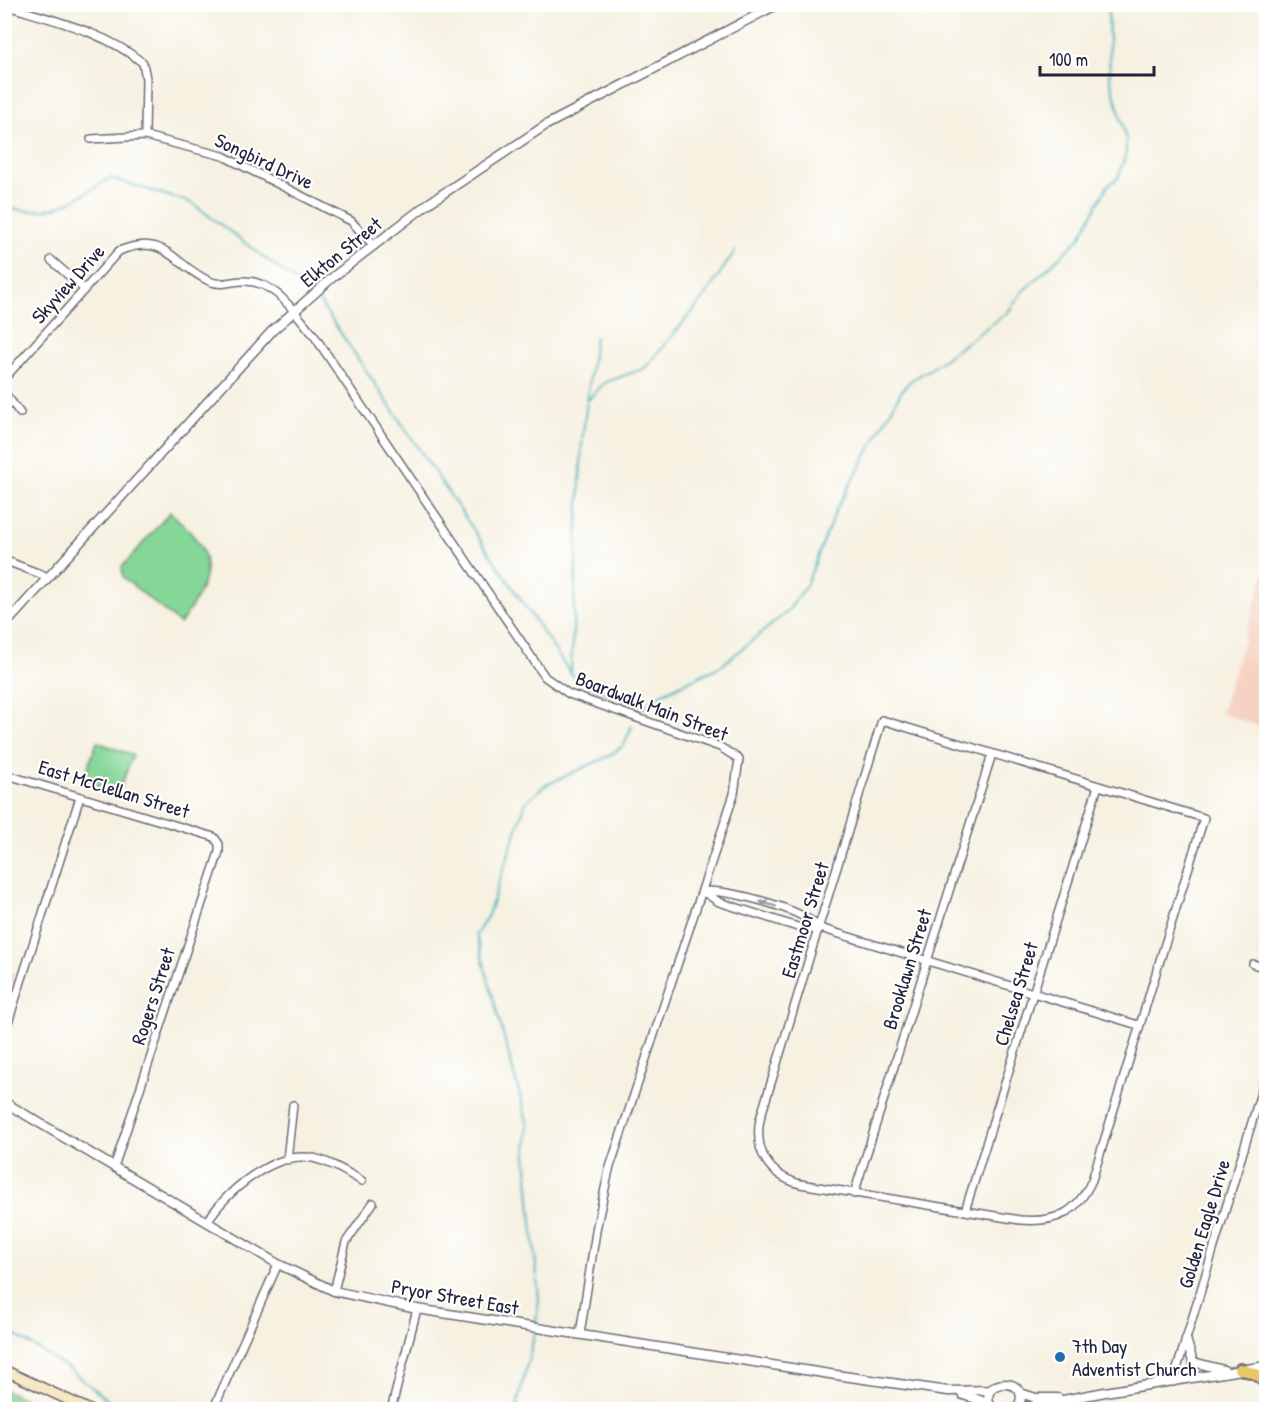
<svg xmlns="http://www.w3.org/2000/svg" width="1271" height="1414" font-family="'Patrick Hand',sans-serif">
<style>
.built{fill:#f6d2c3}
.green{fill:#85d798;stroke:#547c6a;stroke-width:1.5}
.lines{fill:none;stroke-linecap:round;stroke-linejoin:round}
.stream{stroke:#3aaab8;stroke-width:2}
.minor-casing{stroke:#6c6a75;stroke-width:10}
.tertiary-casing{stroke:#6c6a75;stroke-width:11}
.secondary-casing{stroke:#6c6a75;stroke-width:12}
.primary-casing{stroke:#6c6a75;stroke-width:14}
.minor{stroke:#fff;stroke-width:7}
.tertiary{stroke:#fff;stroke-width:8}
.secondary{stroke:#f7e8c3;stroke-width:9}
.primary{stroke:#ebc669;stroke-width:10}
.oneway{fill:#9c9ca7}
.poi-dot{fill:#1f6fb2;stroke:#fff;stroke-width:2}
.labels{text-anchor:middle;stroke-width:4.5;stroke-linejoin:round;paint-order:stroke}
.street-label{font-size:20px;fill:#22223b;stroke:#fff}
.poi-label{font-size:20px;fill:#22223b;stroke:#fff;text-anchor:start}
</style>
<rect width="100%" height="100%" fill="#fff"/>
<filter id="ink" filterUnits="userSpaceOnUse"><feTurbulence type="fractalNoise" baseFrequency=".0167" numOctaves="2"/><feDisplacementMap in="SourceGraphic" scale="12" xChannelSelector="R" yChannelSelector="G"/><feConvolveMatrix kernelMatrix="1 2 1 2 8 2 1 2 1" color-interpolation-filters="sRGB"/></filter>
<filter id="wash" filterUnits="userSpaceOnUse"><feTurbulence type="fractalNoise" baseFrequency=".008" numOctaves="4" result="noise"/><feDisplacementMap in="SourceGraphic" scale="24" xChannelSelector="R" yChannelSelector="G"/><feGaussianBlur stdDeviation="1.35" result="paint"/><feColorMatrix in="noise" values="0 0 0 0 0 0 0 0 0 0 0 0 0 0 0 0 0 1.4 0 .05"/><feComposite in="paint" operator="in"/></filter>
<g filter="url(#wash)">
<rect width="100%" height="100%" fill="#f6f1e1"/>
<!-- built -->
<path class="built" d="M1266 567V729L1221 713Z
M5 970 16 974 5 1009 4 970Z"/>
<!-- green -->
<path class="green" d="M170 512C219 555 214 575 180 624L123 577 122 567Z
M97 742 133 755 118 794 83 781Z
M4 1390H5L46 1409H5Z"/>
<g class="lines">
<!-- stream -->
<path class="stream" d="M4 207C53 219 70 202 110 178L192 203 309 291
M317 298 571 674 597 690 627 699 641 708
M587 401 604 383 645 368 703 299 735 251
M571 672 582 441 595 337
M638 712 663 693 721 666 788 611 806 586 836 510 901 392 910 381 932 368 1008 312 1022 292 1079 239 1108 185 1118 178 1126 154V138L1110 78 1108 4
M536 1322 539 1299 526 1155 528 1125 476 935 488 915 526 802 544 786 609 756 624 745 632 726
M4 1328 71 1370 119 1410
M516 1410 535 1332"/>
</g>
</g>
<g filter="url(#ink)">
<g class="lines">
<defs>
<path id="minor" d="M4 5C52 20 104 31 143 63L146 78 145 136
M91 139 145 136 223 156 351 221 374 246
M51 260 84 289
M4 379 119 251C166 232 172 264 209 281 222 287 232 280 246 281 276 282 295 313 313 334L545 677 569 694 720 747 739 759 734 794 609 1170 597 1225 580 1334
M4 392 20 413
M4 560 48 577
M882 720 1204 818 1092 1180C1077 1213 1057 1223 1020 1220L800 1184C768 1175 754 1151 760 1119Z
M4 774 214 837 219 844V852L114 1167
M702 891 719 902 807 930 820 928 1138 1025
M702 891C731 890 800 908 820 928
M1253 964 1266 968
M4 1035 80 797
M287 1160 293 1105
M854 1194 992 754
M965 1211 1098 786
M207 1222C225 1192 275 1150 313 1158 331 1162 346 1172 362 1181
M334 1291 346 1242 373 1203
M1173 1382 1266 1076
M213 1410 278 1264
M391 1410 417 1309"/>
<path id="tertiary" d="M4 626 272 331 333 277 429 203 546 125 778 4
M4 1102 278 1264 334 1291 417 1309 836 1375 948 1391 991 1390
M1186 1339 1193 1362 1224 1370
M1020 1393 1036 1398H1058
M963 1395 980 1400 991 1408
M1016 1409 1105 1392 1266 1366
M993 1410C970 1376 1039 1375 1016 1410"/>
<path id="secondary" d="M4 1370 90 1410"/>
<path id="primary" d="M1240 1369 1256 1374 1266 1382"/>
</defs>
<!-- minor casing -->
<use href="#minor" class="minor-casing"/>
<!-- tertiary casing -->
<use href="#tertiary" class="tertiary-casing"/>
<!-- secondary casing -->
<use href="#secondary" class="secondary-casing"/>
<!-- primary casing -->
<use href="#primary" class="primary-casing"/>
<!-- minor -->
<use href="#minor" class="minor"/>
<!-- tertiary -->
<use href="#tertiary" class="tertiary"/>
<!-- secondary -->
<use href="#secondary" class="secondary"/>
<!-- primary -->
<use href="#primary" class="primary"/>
</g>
<!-- one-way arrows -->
<defs><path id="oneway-solid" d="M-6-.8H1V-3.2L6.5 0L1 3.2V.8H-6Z" transform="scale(1.5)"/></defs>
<use class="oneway" href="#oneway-solid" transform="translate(768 904) rotate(-163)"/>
</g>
<!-- markers -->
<circle class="poi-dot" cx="1060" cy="1357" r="6"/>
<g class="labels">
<!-- street labels -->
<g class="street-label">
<text transform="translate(264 161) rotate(25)" y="7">Songbird Drive</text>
<text transform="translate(341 252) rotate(-39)" y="7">Elkton Street</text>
<text transform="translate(68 284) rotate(-48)" y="7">Skyview Drive</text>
<text transform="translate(652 706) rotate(21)" y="7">Boardwalk Main Street</text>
<text transform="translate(114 789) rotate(17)" y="7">East McClellan Street</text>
<text transform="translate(805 920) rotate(-73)" y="7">Eastmoor Street</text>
<text transform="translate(907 969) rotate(-73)" y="7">Brooklawn Street</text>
<text transform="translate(1016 994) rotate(-73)" y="7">Chelsea Street</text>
<text transform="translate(153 996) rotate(-72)" y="7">Rogers Street</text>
<text transform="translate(1204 1224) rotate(-73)" y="7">Golden Eagle Drive</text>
<text transform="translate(455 1297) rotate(10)" y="7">Pryor Street East</text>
</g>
<!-- poi labels -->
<g class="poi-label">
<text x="1072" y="1353">7th Day<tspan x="1072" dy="23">Adventist Church</tspan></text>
</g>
</g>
<!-- margin -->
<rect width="1271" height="1414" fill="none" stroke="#fff" stroke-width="24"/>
<!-- scale -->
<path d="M1040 66v9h114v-9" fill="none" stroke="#22223b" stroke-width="3"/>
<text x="1049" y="66" font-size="18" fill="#22223b" stroke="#ffffff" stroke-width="4.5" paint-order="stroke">100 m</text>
</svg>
